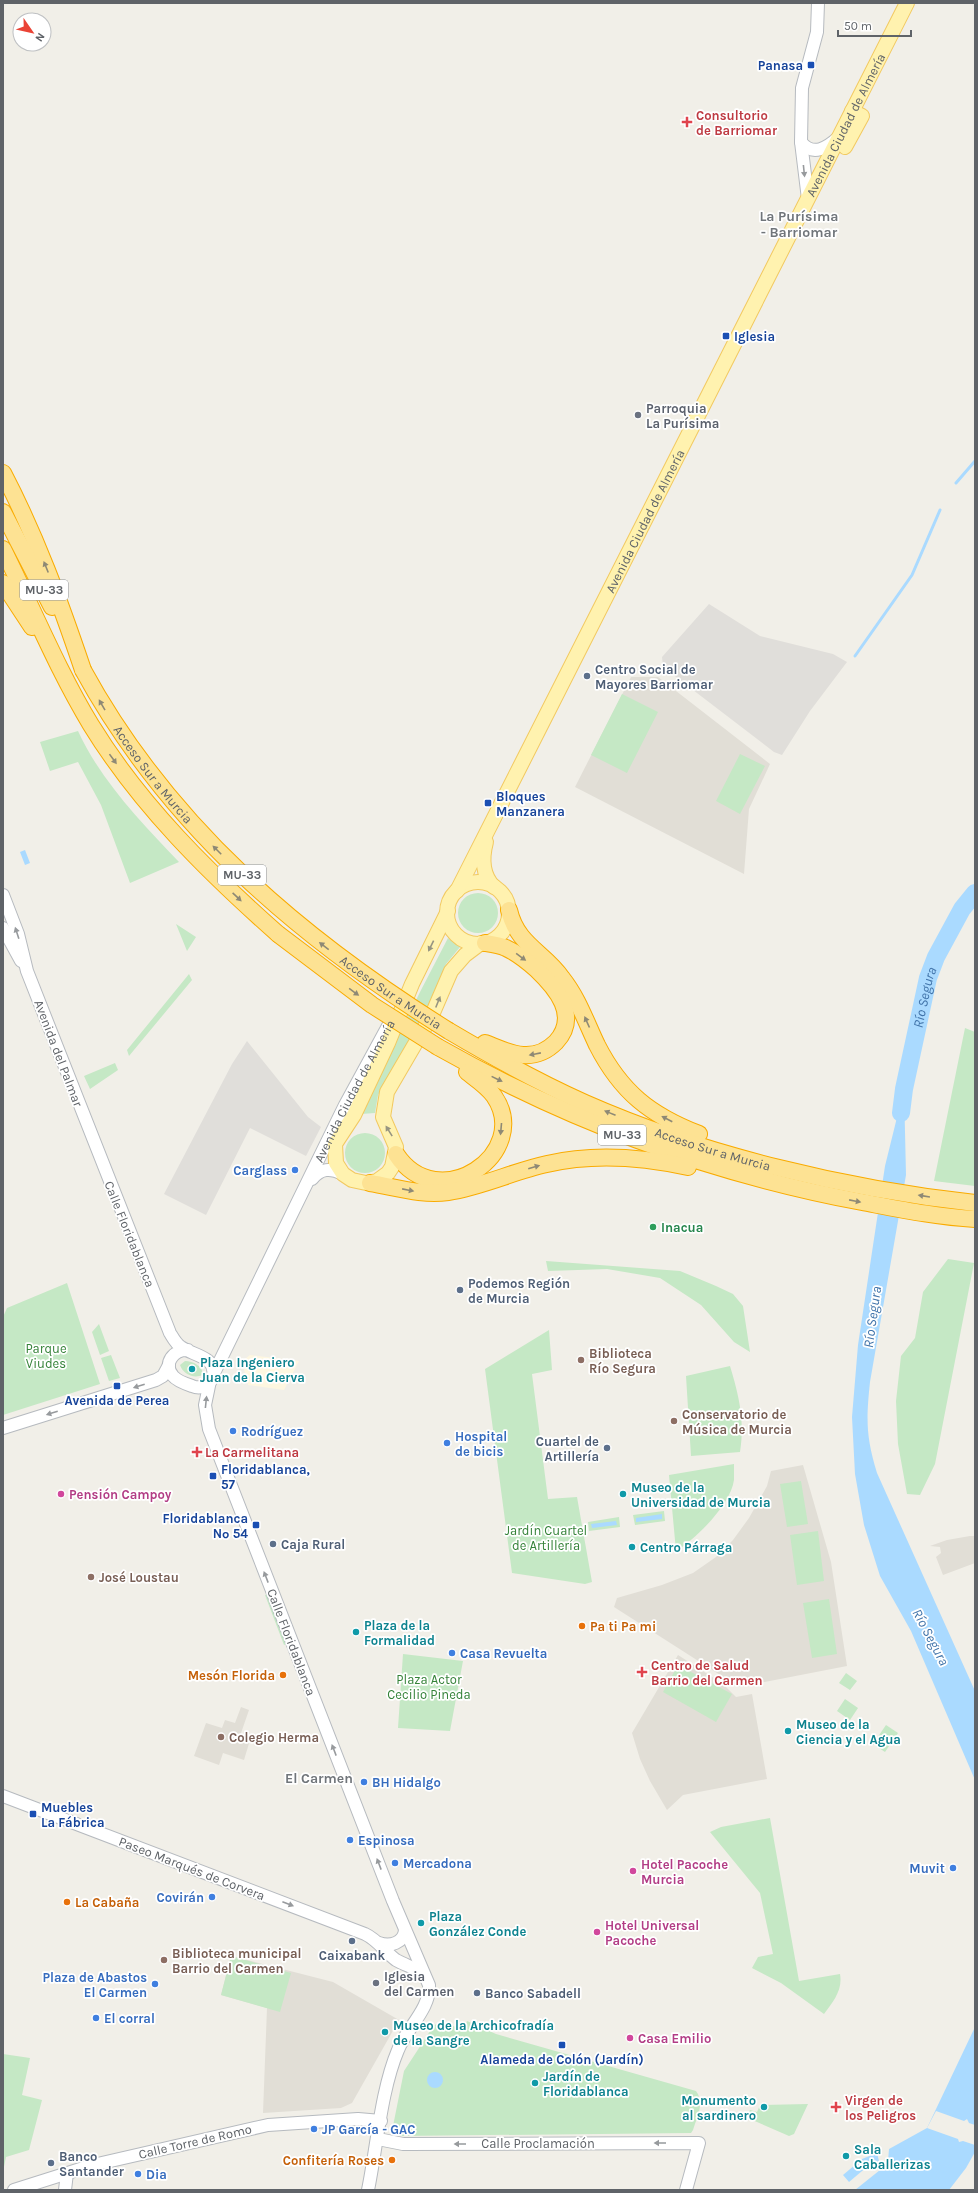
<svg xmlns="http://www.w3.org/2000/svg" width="978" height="2193" font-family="Karla,sans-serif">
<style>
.commercial{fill:#fef7e0}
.industrial{fill:#e0deda}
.education{fill:#e1ded6}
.green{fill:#c5e8c5}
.water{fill:#aadaff}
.pier{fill:#f1efe8}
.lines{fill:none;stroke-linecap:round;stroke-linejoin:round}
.stream{stroke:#aadaff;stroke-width:3}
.river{stroke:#aadaff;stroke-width:18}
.secondary-casing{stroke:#b6babf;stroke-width:14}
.primary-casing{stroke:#f2c960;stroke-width:16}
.highway-casing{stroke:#f9ab00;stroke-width:18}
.secondary{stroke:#fff;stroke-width:12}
.primary{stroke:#fff2af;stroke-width:14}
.highway{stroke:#fde293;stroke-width:16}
.highway-bridge-casing{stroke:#f9ab00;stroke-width:18;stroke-linecap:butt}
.highway-bridge{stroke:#fde293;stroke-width:16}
.oneway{fill:#979a9d}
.oneway2{fill:#8e8975}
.oneway3{fill:#979581}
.transit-dot{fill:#1a4fb4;stroke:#fff;stroke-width:1.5}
.health-dot{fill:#e0444e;stroke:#fff;stroke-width:1.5}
.worship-dot{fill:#6b7280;stroke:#fff;stroke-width:1.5}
.service-dot{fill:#5c6f8a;stroke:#fff;stroke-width:1.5}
.shop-dot{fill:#3f7fe0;stroke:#fff;stroke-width:1.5}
.leisure-dot{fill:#2e9e5b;stroke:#fff;stroke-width:1.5}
.education-dot{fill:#8d6e63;stroke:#fff;stroke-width:1.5}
.culture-dot{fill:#0f9aa8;stroke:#fff;stroke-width:1.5}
.hotel-dot{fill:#d1479c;stroke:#fff;stroke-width:1.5}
.food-dot{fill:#e8710a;stroke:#fff;stroke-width:1.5}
.labels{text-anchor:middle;stroke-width:3.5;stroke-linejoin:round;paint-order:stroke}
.shield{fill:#fff;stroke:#8f9295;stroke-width:1}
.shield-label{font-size:12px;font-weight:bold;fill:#5f6368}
.transit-label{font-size:13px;font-weight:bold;fill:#164399;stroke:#fff;text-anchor:start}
.health-label{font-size:13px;font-weight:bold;fill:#be3a42;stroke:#fff;text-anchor:start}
.street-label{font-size:13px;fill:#5f6368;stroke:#fff}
.worship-label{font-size:13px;font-weight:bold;fill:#5b616d;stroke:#fff;text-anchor:start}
.service-label{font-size:13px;font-weight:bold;fill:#4e5e75;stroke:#fff;text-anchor:start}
.shop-label{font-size:13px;font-weight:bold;fill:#366cbe;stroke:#fff;text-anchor:start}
.leisure-label{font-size:13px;font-weight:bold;fill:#27864d;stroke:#fff;text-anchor:start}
.park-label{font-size:13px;fill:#348238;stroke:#fff}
.education-label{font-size:13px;font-weight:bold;fill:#785e54;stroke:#fff;text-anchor:start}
.culture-label{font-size:13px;font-weight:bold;fill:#0d838f;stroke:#fff;text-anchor:start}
.hotel-label{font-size:13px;font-weight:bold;fill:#b23c85;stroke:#fff;text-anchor:start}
.food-label{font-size:13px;font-weight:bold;fill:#c56008;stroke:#fff;text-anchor:start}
.neighbourhood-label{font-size:14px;font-weight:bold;fill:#70757a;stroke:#fff}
.water-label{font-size:14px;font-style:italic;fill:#4174aa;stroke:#fff}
</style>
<rect width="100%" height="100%" fill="#f1efe8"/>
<!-- commercial -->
<path class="commercial" d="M250 1355 299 1361 284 1390 248 1385 244 1369 245 1359Z"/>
<!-- industrial -->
<path class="industrial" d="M709 604 760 636 833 654 847 662 810 711 782 755 774 752 663 667 662 657Z
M247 1041 308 1117 321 1127 306 1156 250 1128 206 1215 164 1194 232 1064Z"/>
<!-- education -->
<path class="education" d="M631 677H658L770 764 749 809 744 874 575 787Z
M803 1465 831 1562 847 1666 739 1687 614 1607 617 1598 662 1585 693 1573 716 1557 733 1540 749 1518 767 1486 771 1471Z
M970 1536H975V1563L943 1575 936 1557 941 1553 940 1547 930 1546 947 1540Z
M678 1655 723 1684 736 1697 752 1694 767 1779 683 1795 667 1810 650 1781 640 1759 632 1733Z
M241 1707 249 1710 240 1736 250 1740 244 1760 223 1753 219 1765 194 1756 206 1723 222 1728 225 1720 235 1723Z
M231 1956 333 1982 399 2020 352 2103 341 2108 263 2113 267 2008 221 1995Z"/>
<!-- green -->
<path class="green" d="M622 694 658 712 627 773 591 755Z
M78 731C101 781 141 822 179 862L130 883 101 805 78 762 50 771 40 742Z
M740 754 765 766 740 814 716 801Z
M458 913a20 20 0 1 1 40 0a20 20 0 1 1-40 0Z
M176 924 196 937 187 951Z
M448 938 460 947 446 964 432 1002 378 1095 375 1113 361 1114 420 992Z
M189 974 192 980 129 1056 127 1050Z
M965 1028 975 1032V1186L934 1181Z
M115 1063 118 1070 90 1089 84 1076Z
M345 1153a20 20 0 1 1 40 0a20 20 0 1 1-40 0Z
M948 1259 974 1263 935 1464 920 1495 907 1494 898 1444 896 1401 901 1356 915 1338 923 1292Z
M546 1261 680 1271 716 1286 733 1294 743 1306 750 1352 734 1342 701 1305 660 1278 607 1269 548 1271Z
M67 1283 100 1384 3 1415V1317L7 1308Z
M99 1324 109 1351 100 1355 92 1332Z
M549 1330 552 1370 532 1374 548 1499 577 1497 592 1582 585 1584 512 1573 485 1369Z
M111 1355 120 1378 109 1381 101 1358Z
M185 1361C193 1361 203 1366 203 1375 193 1379 183 1374 180 1365Z
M730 1366C739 1396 745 1420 740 1452L691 1456 686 1376Z
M734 1464C734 1469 734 1475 734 1480 731 1504 696 1539 676 1551L669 1475Z
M801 1481 808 1524 787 1527 780 1484Z
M664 1511 665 1521 635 1525 633 1515Z
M619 1517 620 1527 589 1531 588 1522Z
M818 1531 824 1581 797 1585 790 1535Z
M267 1594 286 1644 284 1645 265 1595Z
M829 1599 837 1654 812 1658 803 1603Z
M403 1654 463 1661 450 1731 398 1728Z
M678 1665 732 1694 716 1722 663 1692Z
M846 1673 857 1681 850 1690 839 1683Z
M845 1699 858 1708 850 1720 837 1711Z
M886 1725 898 1733 885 1752 873 1744Z
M770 1818 799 1981 840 1974C843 1990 833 2002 824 2014L781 1983 752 1968 758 1957 773 1954 760 1893 710 1832 721 1827Z
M231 1956 291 1973 280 2012 221 1995Z
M467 2021 496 2034 696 2091C705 2103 697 2117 693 2130L691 2133 400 2136 393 2126 404 2071 434 2025 441 2023 464 2029Z
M3 2054 30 2058 22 2095 42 2100 29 2150 6 2157 3 2172Z
M808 2104 794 2134 789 2136 750 2119 748 2114 750 2110 757 2112 760 2105Z"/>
<!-- water -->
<path class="water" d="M25 850 30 863 25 865 20 852Z
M904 1089 906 1175 870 1382C866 1420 866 1437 877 1473L975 1691V1780L911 1631 880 1576 864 1525 855 1474 852 1417 858 1345 885 1166Z
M662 1514V1519L636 1522V1518Z
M616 1521 617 1525 592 1528 591 1524Z
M975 2027V2152L966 2168 949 2190H855L885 2166 888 2161 889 2149 927 2128Z
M427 2080a8 8 0 1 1 16 0a8 8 0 1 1-16 0Z
M877 2153 879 2161 868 2166 849 2182 843 2175 862 2159Z"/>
<!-- pier -->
<path class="pier" d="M936 2111 964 2121 967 2119 969 2123 975 2125V2145L963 2141 959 2142 958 2139 927 2128Z"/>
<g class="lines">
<!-- stream -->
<path class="stream" d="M956 483 975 461
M855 656 912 575 940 510"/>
<!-- river -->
<path class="river" id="s1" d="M901 1113 904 1089 928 978 936 957 962 909 975 893"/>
<defs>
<g id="secondary">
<path d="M801 142C813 157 827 148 839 137"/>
<path d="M808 199 801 142 802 88 817 32 818 3"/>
<path d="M3 895 18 934 27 971 170 1333C173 1338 176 1344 181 1347 192 1355 217 1357 213 1375 212 1379 210 1383 207 1385 202 1388 197 1388 192 1386 186 1384 177 1381 173 1376 162 1364 174 1349 188 1350"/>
<path d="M3 928 21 961"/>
<path d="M312 1179C321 1168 330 1168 343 1174"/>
<path id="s2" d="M214 1373 345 1105 394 1015"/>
<path d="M210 1381 205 1405 209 1429 393 1901 429 1985C431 2008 406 2029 398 2050 381 2090 377 2146 368 2190"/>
<path d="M3 1428 156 1380 163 1376 169 1365"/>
<path d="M3 1796 365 1934C378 1940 385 1952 396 1960 406 1966 416 1967 424 1975"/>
<path d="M379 1943C390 1947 404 1943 405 1930"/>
<path d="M378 2139 403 2144 699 2143 686 2190"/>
<path d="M14 2190 93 2165 268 2125 358 2119 381 2121"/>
<path d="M65 2190 67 2173"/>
</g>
<g id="primary">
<path d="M845 147 862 116 852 111"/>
<path d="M486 842C482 857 482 875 494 887"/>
<circle cx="478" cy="913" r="31"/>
<path id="s3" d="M457 891 907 3"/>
<path d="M448 911 412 984 388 1043 354 1115 335 1144 336 1163 343 1174 352 1180 366 1183 377 1181 388 1173 392 1167 396 1147 383 1117 387 1092 432 1015 451 971 465 955 481 943"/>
</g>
<g id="highway">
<path d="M3 473C36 536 60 602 83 670"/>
<path d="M3 512 52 607"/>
<path d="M3 549C32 607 57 669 91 725 140 805 208 872 278 934"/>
<path d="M3 583 32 627"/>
<path d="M509 910C517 945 544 952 562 978 578 998 586 1022 597 1045 621 1092 650 1115 699 1134"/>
<path id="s4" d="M449 1031C493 1057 538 1082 585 1103 703 1155 846 1189 975 1203"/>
<path d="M485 1043C498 1048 510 1054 523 1055 536 1056 547 1051 556 1042 580 1016 556 988 536 969 527 961 517 953 506 948 500 945 492 944 485 943"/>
<path d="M438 1047C570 1122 713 1174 862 1202 899 1209 937 1217 975 1219"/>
<path d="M396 1154C438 1218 533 1153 494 1096 487 1086 476 1079 467 1072"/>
<path d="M370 1183C395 1187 422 1196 448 1192 482 1187 514 1171 547 1164 594 1153 642 1157 688 1167"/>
</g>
</defs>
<!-- secondary casing -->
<use href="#secondary" class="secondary-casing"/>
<!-- primary casing -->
<use href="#primary" class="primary-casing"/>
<!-- highway casing -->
<use href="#highway" class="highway-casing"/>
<!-- secondary -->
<use href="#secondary" class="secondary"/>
<!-- primary -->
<use href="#primary" class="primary"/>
<!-- highway -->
<use href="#highway" class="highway"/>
<defs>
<g id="highway-bridge">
<path id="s5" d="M83 670C168 826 300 938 449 1031"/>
<path d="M278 934 372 1005 438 1047"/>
</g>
</defs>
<!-- highway-bridge casing -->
<use href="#highway-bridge" class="highway-bridge-casing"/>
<!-- highway-bridge -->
<use href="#highway-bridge" class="highway-bridge"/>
</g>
<!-- one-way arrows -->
<defs><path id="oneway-solid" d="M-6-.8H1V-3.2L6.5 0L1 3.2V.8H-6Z"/></defs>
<g class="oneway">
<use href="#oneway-solid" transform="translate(804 171) rotate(84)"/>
<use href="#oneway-solid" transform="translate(17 933) rotate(-108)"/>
<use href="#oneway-solid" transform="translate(139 1386) rotate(162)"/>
<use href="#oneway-solid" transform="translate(206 1402) rotate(-84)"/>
<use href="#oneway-solid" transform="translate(52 1413) rotate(163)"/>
<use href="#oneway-solid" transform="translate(266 1577) rotate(-111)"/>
<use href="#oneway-solid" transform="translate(334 1750) rotate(-111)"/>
<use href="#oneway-solid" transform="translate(379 1864) rotate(-111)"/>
<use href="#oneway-solid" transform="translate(288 1904) rotate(21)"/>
<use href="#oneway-solid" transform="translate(660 2143) rotate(180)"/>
<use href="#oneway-solid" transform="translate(460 2144) rotate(180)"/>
</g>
<g class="oneway2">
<use href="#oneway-solid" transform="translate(46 567) rotate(-112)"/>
<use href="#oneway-solid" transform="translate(102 705) rotate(-120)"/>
<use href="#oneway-solid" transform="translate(113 759) rotate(54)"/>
<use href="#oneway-solid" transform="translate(217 850) rotate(-135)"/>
<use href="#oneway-solid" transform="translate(237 897) rotate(43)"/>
<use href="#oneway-solid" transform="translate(324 946) rotate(-142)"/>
<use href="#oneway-solid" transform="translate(521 957) rotate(36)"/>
<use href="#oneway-solid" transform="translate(354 992) rotate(36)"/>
<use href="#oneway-solid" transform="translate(587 1022) rotate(-114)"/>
<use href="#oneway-solid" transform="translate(535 1054) rotate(169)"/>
<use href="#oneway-solid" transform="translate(497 1079) rotate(26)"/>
<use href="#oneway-solid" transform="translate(610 1113) rotate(-158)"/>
<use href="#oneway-solid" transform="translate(667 1119) rotate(-152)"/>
<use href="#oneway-solid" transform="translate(501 1129) rotate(95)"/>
<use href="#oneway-solid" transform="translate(534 1167) rotate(-16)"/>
<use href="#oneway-solid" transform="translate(408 1190) rotate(11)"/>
<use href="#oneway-solid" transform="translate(924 1196) rotate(-171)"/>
<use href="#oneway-solid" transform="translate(855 1201) rotate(11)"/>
</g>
<g class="oneway3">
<use href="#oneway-solid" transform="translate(431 946) rotate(116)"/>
<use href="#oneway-solid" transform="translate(438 1002) rotate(-68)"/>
<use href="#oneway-solid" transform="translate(389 1131) rotate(-122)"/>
</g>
<!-- markers -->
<g class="transit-dot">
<rect x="807" y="61" width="8" height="8" rx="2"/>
<rect x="722" y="332" width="8" height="8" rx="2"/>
<rect x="484" y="799" width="8" height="8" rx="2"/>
<rect x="113" y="1382" width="8" height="8" rx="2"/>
<rect x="209" y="1472" width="8" height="8" rx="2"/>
<rect x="252" y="1521" width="8" height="8" rx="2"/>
<rect x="29" y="1810" width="8" height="8" rx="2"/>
<rect x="558" y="2041" width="8" height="8" rx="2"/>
</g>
<g class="health-dot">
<path d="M685 116h4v4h4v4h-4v4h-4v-4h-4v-4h4z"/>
<path d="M195 1446h4v4h4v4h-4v4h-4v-4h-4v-4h4z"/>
<path d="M640 1666h4v4h4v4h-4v4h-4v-4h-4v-4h4z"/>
<path d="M834 2101h4v4h4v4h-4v4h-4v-4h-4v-4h4z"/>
</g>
<g class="worship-dot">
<circle cx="638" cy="415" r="4"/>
<circle cx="376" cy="1983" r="4"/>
</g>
<g class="service-dot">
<circle cx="587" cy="676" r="4"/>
<circle cx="460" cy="1290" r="4"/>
<circle cx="607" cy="1448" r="4"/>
<circle cx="273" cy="1544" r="4"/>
<circle cx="352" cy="1941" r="4"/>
<circle cx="477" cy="1993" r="4"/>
<circle cx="51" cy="2163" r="4"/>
</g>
<g class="shop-dot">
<circle cx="295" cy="1170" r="4"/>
<circle cx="233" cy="1431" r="4"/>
<circle cx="447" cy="1443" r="4"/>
<circle cx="452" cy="1653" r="4"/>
<circle cx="364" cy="1782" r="4"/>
<circle cx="350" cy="1840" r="4"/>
<circle cx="395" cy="1863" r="4"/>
<circle cx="953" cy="1868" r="4"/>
<circle cx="212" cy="1897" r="4"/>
<circle cx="155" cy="1984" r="4"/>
<circle cx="96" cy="2018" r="4"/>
<circle cx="314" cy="2129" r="4"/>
<circle cx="138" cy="2174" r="4"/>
</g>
<circle class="leisure-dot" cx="653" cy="1227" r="4"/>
<g class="education-dot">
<circle cx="581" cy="1360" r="4"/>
<circle cx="674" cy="1421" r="4"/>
<circle cx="91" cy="1577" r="4"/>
<circle cx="221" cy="1737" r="4"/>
<circle cx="164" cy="1960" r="4"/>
</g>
<g class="culture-dot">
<circle cx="192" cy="1369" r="4"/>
<circle cx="623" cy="1494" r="4"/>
<circle cx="632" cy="1547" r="4"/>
<circle cx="356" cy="1632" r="4"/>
<circle cx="788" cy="1731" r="4"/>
<circle cx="421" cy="1923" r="4"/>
<circle cx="385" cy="2032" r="4"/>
<circle cx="535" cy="2083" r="4"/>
<circle cx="764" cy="2107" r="4"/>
<circle cx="846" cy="2156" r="4"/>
</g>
<g class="hotel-dot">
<circle cx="61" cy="1494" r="4"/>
<circle cx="633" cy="1871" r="4"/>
<circle cx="597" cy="1932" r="4"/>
<circle cx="630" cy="2038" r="4"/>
</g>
<g class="food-dot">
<circle cx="582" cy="1626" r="4"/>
<circle cx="283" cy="1675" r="4"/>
<circle cx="67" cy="1902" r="4"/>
<circle cx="392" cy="2160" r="4"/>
</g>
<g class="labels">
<!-- shield labels -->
<g class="shield">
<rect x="20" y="580" width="48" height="20" rx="3"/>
<rect x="218" y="865" width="48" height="20" rx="3"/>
<rect x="598" y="1125" width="48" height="20" rx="3"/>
</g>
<g class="shield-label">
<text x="44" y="594">MU-33</text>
<text x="242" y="879">MU-33</text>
<text x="622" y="1139">MU-33</text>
</g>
<!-- transit labels -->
<g class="transit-label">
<text x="803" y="70" text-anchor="end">Panasa</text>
<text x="734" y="341">Iglesia</text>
<text x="496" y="801">Bloques<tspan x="496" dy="15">Manzanera</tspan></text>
<text x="117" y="1405" text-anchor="middle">Avenida de Perea</text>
<text x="221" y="1474">Floridablanca,<tspan x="221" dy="15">57</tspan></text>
<text x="248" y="1523" text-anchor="end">Floridablanca<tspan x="248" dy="15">Nº 54</tspan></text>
<text x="41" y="1812">Muebles<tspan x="41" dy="15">La Fábrica</tspan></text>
<text x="562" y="2064" text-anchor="middle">Alameda de Colón (Jardín)</text>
</g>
<!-- health labels -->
<g class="health-label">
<text x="696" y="120">Consultorio<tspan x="696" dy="15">de Barriomar</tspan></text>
<text x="205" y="1457">La Carmelitana</text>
<text x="651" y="1670">Centro de Salud<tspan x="651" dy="15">Barrio del Carmen</tspan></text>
<text x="845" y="2105">Virgen de<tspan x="845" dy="15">los Peligros</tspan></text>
</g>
<!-- street labels -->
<g class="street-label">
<text dy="5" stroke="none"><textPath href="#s3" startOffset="859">Avenida Ciudad de Almería</textPath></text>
<text dy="5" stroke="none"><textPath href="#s3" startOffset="415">Avenida Ciudad de Almería</textPath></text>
<text dy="5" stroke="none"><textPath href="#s5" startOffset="126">Acceso Sur a Murcia</textPath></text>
<text dy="5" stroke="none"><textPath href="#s5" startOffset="450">Acceso Sur a Murcia</textPath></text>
<text transform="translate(59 1053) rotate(69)" y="5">Avenida del Palmar</text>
<text dy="5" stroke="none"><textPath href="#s2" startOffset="315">Avenida Ciudad de Almería</textPath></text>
<text dy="5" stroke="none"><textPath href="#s4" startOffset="290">Acceso Sur a Murcia</textPath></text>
<text transform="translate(130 1234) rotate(68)" y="5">Calle Floridablanca</text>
<text transform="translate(292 1642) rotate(69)" y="5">Calle Floridablanca</text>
<text transform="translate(192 1868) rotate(21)" y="5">Paseo Marqués de Corvera</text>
<text transform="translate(195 2141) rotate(-13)" y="5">Calle Torre de Romo</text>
<text x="538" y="2148">Calle Proclamación</text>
</g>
<!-- worship labels -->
<g class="worship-label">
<text x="646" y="413">Parroquia<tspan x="646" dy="15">La Purísima</tspan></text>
<text x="384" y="1981">Iglesia<tspan x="384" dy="15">del Carmen</tspan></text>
</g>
<!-- service labels -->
<g class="service-label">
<text x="595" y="674">Centro Social de<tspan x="595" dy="15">Mayores Barriomar</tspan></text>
<text x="468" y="1288">Podemos Región<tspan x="468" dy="15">de Murcia</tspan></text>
<text x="599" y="1446" text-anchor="end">Cuartel de<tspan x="599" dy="15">Artillería</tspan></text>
<text x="281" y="1549">Caja Rural</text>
<text x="352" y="1960" text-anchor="middle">Caixabank</text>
<text x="485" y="1998">Banco Sabadell</text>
<text x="59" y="2161">Banco<tspan x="59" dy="15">Santander</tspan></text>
</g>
<!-- shop labels -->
<g class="shop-label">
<text x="287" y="1175" text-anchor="end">Carglass</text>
<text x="241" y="1436">Rodríguez</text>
<text x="455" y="1441">Hospital<tspan x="455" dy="15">de bicis</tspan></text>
<text x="460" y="1658">Casa Revuelta</text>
<text x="372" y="1787">BH Hidalgo</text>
<text x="358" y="1845">Espinosa</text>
<text x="403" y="1868">Mercadona</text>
<text x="945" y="1873" text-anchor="end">Muvit</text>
<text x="204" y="1902" text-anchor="end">Covirán</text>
<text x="147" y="1982" text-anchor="end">Plaza de Abastos<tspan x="147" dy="15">El Carmen</tspan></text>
<text x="104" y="2023">El corral</text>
<text x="322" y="2134">JP García - GAC</text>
<text x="146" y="2179">Dia</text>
</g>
<!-- leisure labels -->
<g class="leisure-label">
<text x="661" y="1232">Inacua</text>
</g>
<!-- park labels -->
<g class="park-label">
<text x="46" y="1353">Parque<tspan x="46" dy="15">Viudes</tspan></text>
<text x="546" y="1535">Jardín Cuartel<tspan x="546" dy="15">de Artillería</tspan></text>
<text x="429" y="1684">Plaza Actor<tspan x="429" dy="15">Cecilio Pineda</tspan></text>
</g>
<!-- education labels -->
<g class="education-label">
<text x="589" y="1358">Biblioteca<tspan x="589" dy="15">Río Segura</tspan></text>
<text x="682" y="1419">Conservatorio de<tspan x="682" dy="15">Música de Murcia</tspan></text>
<text x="99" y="1582">José Loustau</text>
<text x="229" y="1742">Colegio Herma</text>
<text x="172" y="1958">Biblioteca municipal<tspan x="172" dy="15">Barrio del Carmen</tspan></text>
</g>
<!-- culture labels -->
<g class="culture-label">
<text x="200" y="1367">Plaza Ingeniero<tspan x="200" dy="15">Juan de la Cierva</tspan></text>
<text x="631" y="1492">Museo de la<tspan x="631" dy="15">Universidad de Murcia</tspan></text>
<text x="640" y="1552">Centro Párraga</text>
<text x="364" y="1630">Plaza de la<tspan x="364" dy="15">Formalidad</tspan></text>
<text x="796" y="1729">Museo de la<tspan x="796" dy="15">Ciencia y el Agua</tspan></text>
<text x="429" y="1921">Plaza<tspan x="429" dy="15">González Conde</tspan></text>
<text x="393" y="2030">Museo de la Archicofradía<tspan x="393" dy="15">de la Sangre</tspan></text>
<text x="543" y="2081">Jardín de<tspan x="543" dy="15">Floridablanca</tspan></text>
<text x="756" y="2105" text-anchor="end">Monumento<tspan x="756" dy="15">al sardinero</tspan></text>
<text x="854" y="2154">Sala<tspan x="854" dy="15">Caballerizas</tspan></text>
</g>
<!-- hotel labels -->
<g class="hotel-label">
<text x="69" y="1499">Pensión Campoy</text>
<text x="641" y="1869">Hotel Pacoche<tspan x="641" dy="15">Murcia</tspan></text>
<text x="605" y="1930">Hotel Universal<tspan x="605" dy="15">Pacoche</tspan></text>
<text x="638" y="2043">Casa Emilio</text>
</g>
<!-- food labels -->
<g class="food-label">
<text x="590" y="1631">Pa ti Pa mi</text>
<text x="275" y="1680" text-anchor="end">Mesón Florida</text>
<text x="75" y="1907">La Cabaña</text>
<text x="384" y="2165" text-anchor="end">Confitería Roses</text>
</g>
<!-- neighbourhood labels -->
<g class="neighbourhood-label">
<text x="799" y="221">La Purísima<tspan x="799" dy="16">- Barriomar</tspan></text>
<text x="319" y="1783">El Carmen</text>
</g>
<!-- water labels -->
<g class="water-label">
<text dy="5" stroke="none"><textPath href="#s1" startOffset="118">Río Segura</textPath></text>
<text transform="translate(872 1317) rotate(-82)" y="5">Río Segura</text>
<text transform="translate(931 1637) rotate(62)" y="5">Río Segura</text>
</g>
</g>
<!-- border -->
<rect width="978" height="2193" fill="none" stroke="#5f6368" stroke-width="8"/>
<!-- north arrow -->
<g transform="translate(32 32) rotate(124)"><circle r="19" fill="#ffffff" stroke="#bfc1c3"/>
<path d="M0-3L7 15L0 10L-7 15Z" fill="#ea4335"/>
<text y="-6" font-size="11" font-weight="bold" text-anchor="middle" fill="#5f6368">N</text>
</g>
<!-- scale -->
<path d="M838 30v6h73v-6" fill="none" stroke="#5f6368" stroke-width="2"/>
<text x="844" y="30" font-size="12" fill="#5f6368" stroke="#ffffff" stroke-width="3" paint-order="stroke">50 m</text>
</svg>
